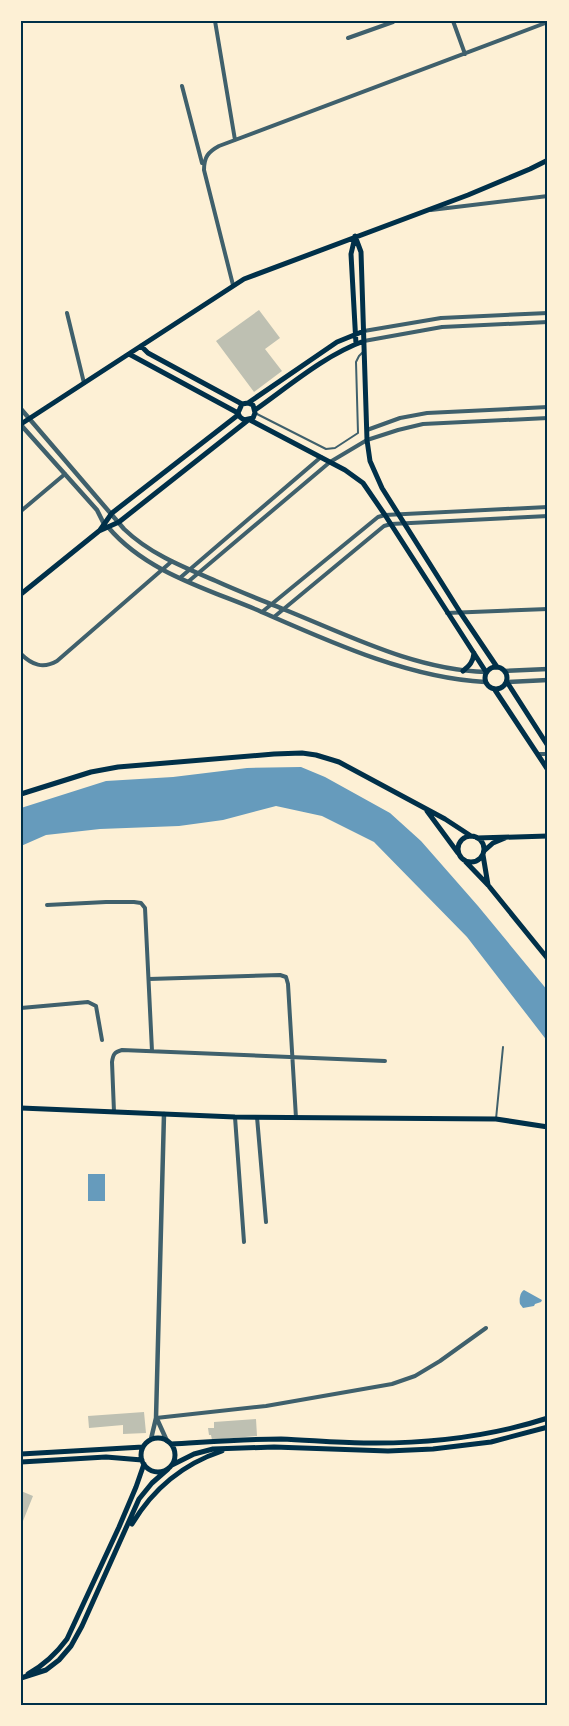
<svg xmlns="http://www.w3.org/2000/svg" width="569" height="1726" font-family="'Varela Round',sans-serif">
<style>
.water{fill:#669bbc}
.building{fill:#bec0b2}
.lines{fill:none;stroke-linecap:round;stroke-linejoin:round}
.service{stroke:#3f606c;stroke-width:2}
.minor{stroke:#3f606c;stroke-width:4}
.tertiary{stroke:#3f606c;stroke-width:4.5}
.secondary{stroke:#003049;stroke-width:5}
.neatline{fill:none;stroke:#003049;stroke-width:2}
</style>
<rect width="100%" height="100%" fill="#fdf0d5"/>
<!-- water -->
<path class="water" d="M301 767 325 777 390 813 421 841 478 906 548 991V1042L467 937 374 842 322 816 276 806 223 820 179 826 100 829 46 835 21 846V808L106 781 173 777 247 768Z
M88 1174H105V1201H88Z
M524 1290 542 1300 541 1302 535 1304 534 1306 523 1308 520 1304C519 1300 520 1292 524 1290Z"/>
<!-- building -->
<path class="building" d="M259 310 280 338 265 349 282 371 254 392 216 341Z
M144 1412 146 1433 123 1434V1425L89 1428 88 1416Z
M256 1419 257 1436 212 1440 211 1435H209L208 1428H214V1422Z
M21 1491 33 1496 21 1526Z"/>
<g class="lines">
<!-- service -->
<path class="service" d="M255 413 326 449 335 448 358 433 356 362 359 356 363 352
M496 1119 503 1047"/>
<!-- minor -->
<path class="minor" d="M215 21 235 140
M453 21 465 54
M348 38 393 22
M182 86 202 163
M431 210 548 196
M233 285 204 170C204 157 208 152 219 146L548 22
M67 313 84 383
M364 331 441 318 548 313
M364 341 442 327 548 322
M367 430 400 418 427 413 548 407
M21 511 65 474
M181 577 321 457
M189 581 330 462 367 440 398 430 423 424 548 418
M262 612 378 517 385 515 548 507
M447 613 548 609
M274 617 384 526 391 524 548 516
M21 654C32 665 43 669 57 661L171 562
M539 754H548
M47 905 106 902H134L141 903 145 908 152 1051
M149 979 280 975 286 977 288 984 296 1118
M21 1008 88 1002 96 1006 102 1040
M114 1112 112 1062C113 1055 114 1052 122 1050L385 1061
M235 1117 244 1242
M257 1117 266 1222
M156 1418 266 1406 392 1384 415 1376 440 1361 486 1328"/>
<!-- tertiary -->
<path class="tertiary" d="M21 409 124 529C150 554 183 567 216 581 238 591 261 600 283 609 348 635 415 670 486 672
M21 425 97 510 104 524
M108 527C145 571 204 588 255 609 326 640 407 678 485 682
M505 671 548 669
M507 682 548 680
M157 1419 167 1441
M151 1439 156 1418 164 1114"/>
<!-- secondary -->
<path class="secondary" d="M355 236 361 252 367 440 370 461 382 488 460 612 497 667
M355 237 351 254 356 344
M141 346 148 353 242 404
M129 354 238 413
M248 403 253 405 255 413 253 418 244 420 240 417 238 413 242 404 248 403 337 342 364 331
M255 410C289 386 325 355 364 341
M250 420 345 470 363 483 385 515 486 672
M21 424 244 279 468 195 530 169 548 160
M100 530 112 513 238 415
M21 594 99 531 119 522 247 421
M485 678a11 11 0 1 1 22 0a11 11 0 1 1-22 0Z
M463 671C470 665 473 662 474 653
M507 682 548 746
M495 690 548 770
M21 794 91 772 118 767 274 754 302 753 316 755 339 762 445 819 471 836
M427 811 458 853
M458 849a13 13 0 1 1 26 0a13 13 0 1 1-26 0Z
M477 838 548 836
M484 851 493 843 505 838
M483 855 488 885
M464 860 488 885 548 959
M21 1108 235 1117 496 1119 548 1127
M141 1455a17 17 0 1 1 34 0a17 17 0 1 1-34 0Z
M171 1444C207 1442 244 1439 281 1439 309 1440 336 1443 364 1443 426 1444 489 1437 548 1418
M21 1454 143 1447
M21 1462 106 1457 142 1460
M172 1465 194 1454 213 1449 274 1447 388 1451 433 1449 491 1442 548 1427
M132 1524C153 1489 183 1464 222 1451
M28 1674C44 1665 56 1654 67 1639L119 1527 136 1487 144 1464
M21 1678 46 1670 59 1660 71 1646 82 1626 139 1499 152 1483 168 1469"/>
</g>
<!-- border -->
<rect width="569" height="1726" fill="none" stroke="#fdf0d5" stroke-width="45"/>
<rect x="22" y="22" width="524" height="1682" class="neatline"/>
</svg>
